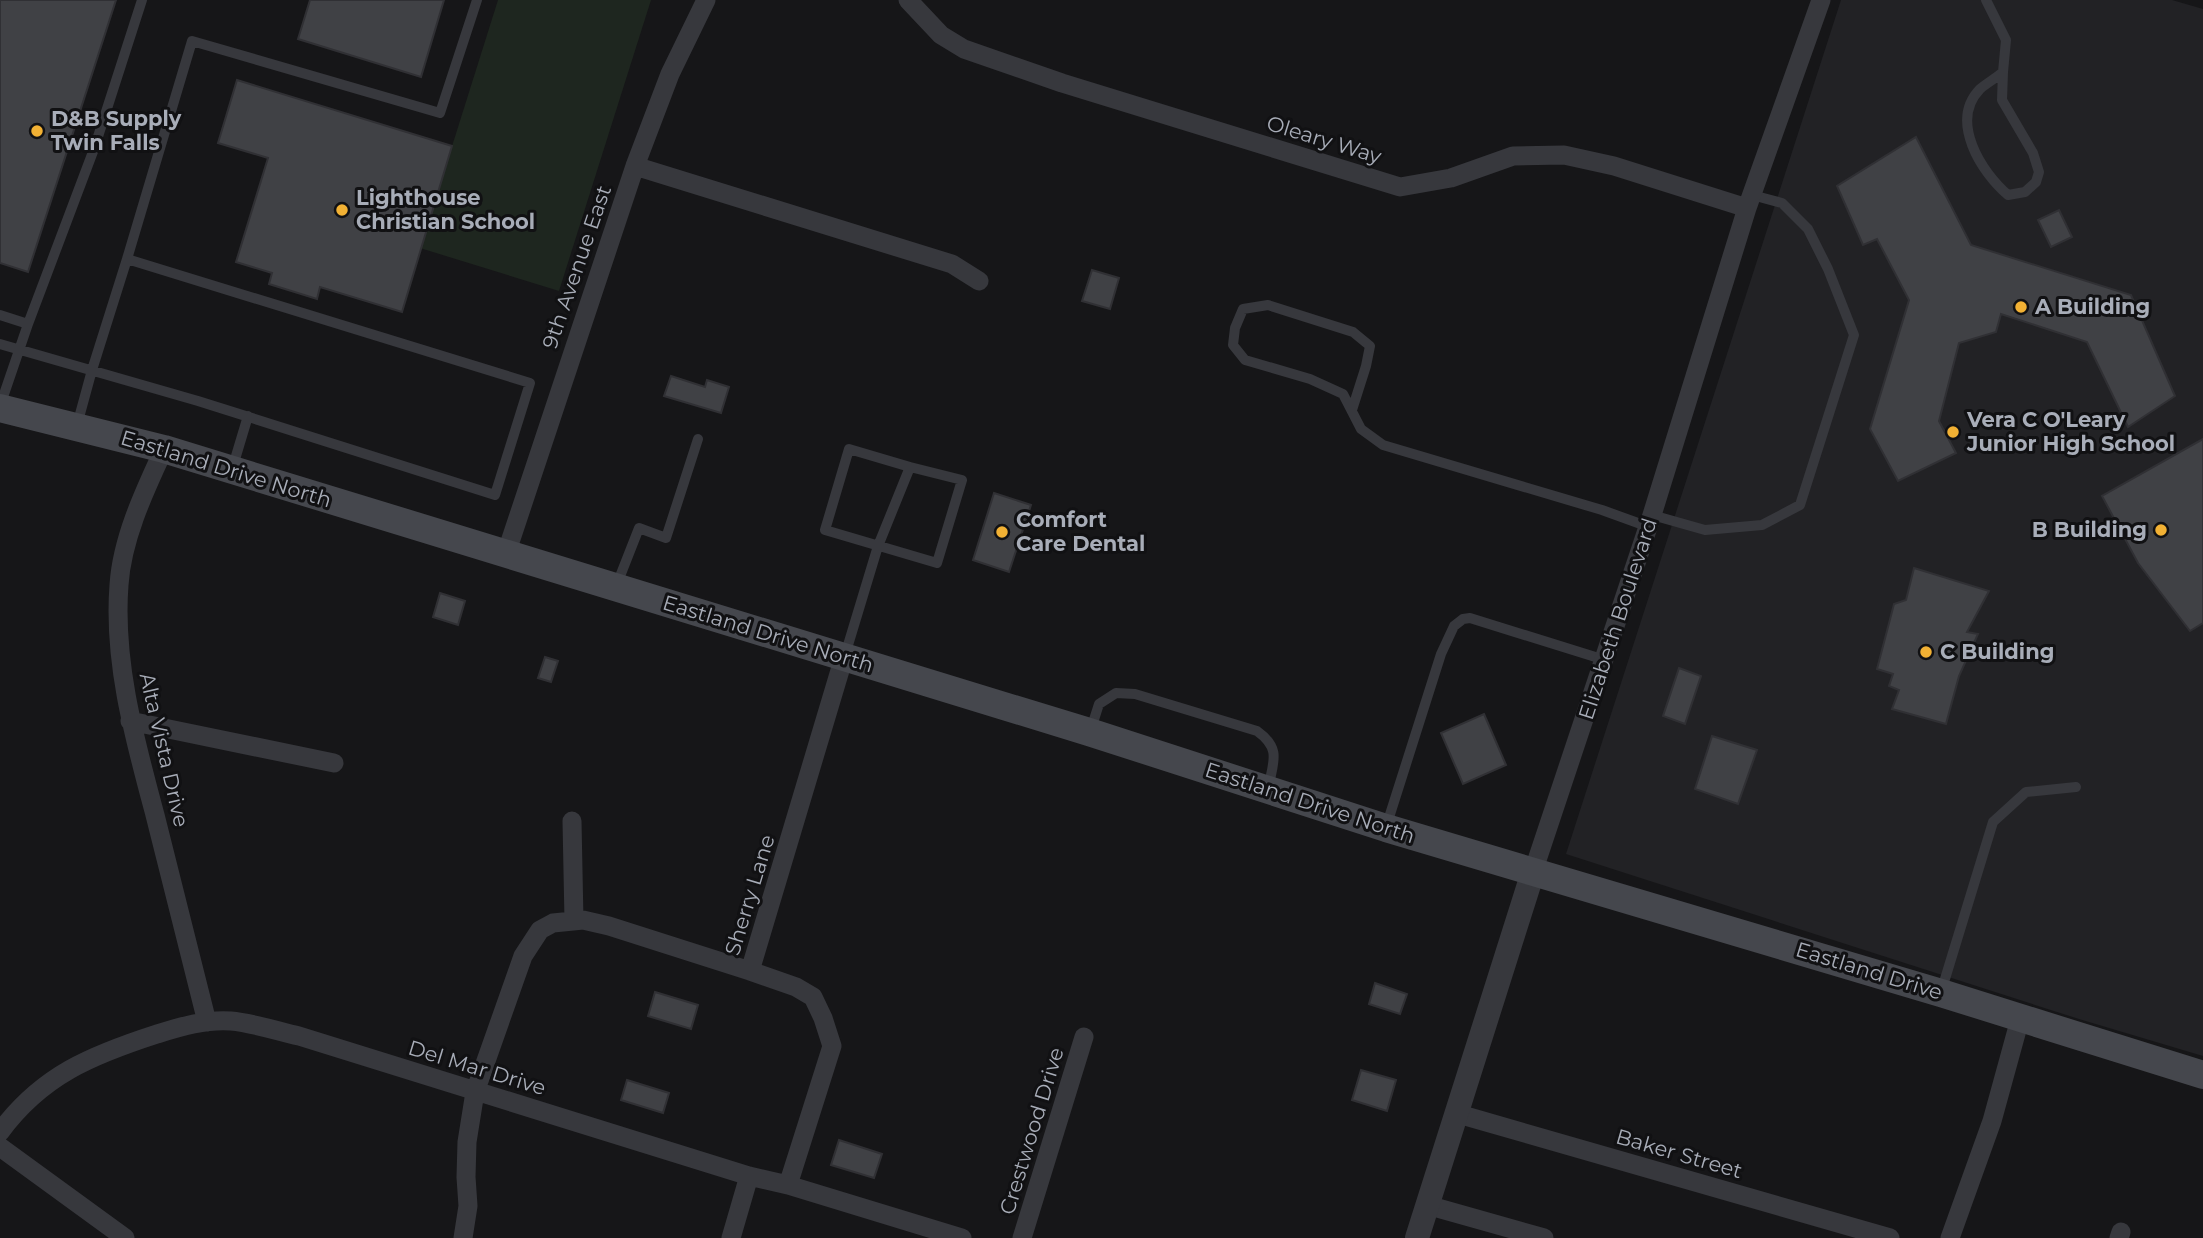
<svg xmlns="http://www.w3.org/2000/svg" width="2203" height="1238" font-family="Montserrat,sans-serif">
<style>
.built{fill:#222225}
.green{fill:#1e261f}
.building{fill:#404145;stroke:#303034;stroke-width:2}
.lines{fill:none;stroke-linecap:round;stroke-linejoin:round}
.service{stroke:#37383d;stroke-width:10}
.minor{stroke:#37383d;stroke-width:19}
.tertiary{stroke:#37383d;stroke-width:24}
.secondary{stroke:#45474d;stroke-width:28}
.poi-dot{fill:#f2b134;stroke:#111113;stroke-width:2.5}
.labels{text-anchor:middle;stroke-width:6;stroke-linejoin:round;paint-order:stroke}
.poi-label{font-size:21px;font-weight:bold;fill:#a8adb8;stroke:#111113;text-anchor:start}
.street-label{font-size:21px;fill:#a8adb8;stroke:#111113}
</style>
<rect width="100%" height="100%" fill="#161618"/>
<!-- built -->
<path class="built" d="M1841 0H2172L2203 9V1056L2079 1019 1566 854Z"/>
<!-- green -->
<path class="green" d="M498 0H651L559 291 420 248Z"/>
<!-- building -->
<path class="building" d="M0 0H116L28 272 0 263Z
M310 0H444L421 77 298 39Z
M237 80 452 146 402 312 320 287 317 299 269 284 272 273 236 262 268 158 218 143Z
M1916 137 1971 245 2131 295 2175 396 2128 427 2087 342 2001 314 1996 332 1959 343 1939 421 1956 453 1898 481 1870 429 1909 300 1877 239 1863 245 1837 186Z
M2059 210 2072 237 2051 247 2038 220Z
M1092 270 1119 278 1110 309 1082 301Z
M671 376 705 387 707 380 729 387 721 413 664 396Z
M2203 439V623L2190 631 2138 563 2102 496Z
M994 493 1031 505 1009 572 973 560Z
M1914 568 1989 591 1967 632 1978 634 1959 676 1946 724 1892 709 1899 690 1889 686 1893 674 1877 669 1894 604 1906 600Z
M440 593 465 601 458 625 433 617Z
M545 657 558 661 551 682 538 678Z
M1679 668 1701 676 1685 724 1663 716Z
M1484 714 1506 765 1463 784 1441 733Z
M1712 736 1757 750 1738 804 1695 789Z
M1375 983 1407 994 1400 1014 1369 1004Z
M655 992 698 1005 691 1029 648 1016Z
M1361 1070 1396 1080 1387 1111 1352 1100Z
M627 1080 669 1093 663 1113 621 1100Z
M839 1140 882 1154 874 1178 831 1165Z"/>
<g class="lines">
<!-- service -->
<path class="service" d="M1986 0 2006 40 2003 72
M2003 72 2002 100 2033 153 2039 172 2036 182 2025 192 2008 195C1981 172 1949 121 1980 89 1987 83 1996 78 2003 72Z
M127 259 192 41 440 113 477 0
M0 315 28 324
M0 344 198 401 495 495 530 383 127 259 92 370 77 425
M0 406 28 324 94 149 142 0
M1352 410 1366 366 1370 346 1353 332 1268 305 1243 309 1235 328 1233 345 1245 360 1310 379 1343 394 1361 429 1383 445 1602 510 1649 527
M233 466 248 416
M1652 515 1705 530 1762 525 1800 505 1854 335 1828 269 1808 229 1782 203 1752 195
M617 584 639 528 666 538 698 439
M845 655 878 546 910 467 962 480 937 563 825 530 849 449 910 467
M1090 732 1099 704 1116 693 1135 694 1257 731C1282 749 1273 762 1268 789
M1386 827 1441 654 1454 626 1463 619 1470 618 1605 660
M1941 992 1993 822 2026 792 2076 787"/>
<!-- minor -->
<path class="minor" d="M908 0 941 35 964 49 1062 83 1400 187 1451 178 1513 156 1564 155 1614 166 1747 208
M635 166 952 264 979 281
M164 449C145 490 122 538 119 585 113 663 135 740 155 815 172 884 190 953 207 1022
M506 554 635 166 670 74 706 0
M130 721 334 763
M572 821 574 921
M1533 872 1652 515 1747 208 1821 0
M750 971 844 657
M1455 1113 1890 1238
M0 1132C42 1075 92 1055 157 1034 180 1027 206 1019 231 1021 253 1023 277 1031 299 1036L749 1176 788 1185 962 1238
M0 1147 125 1238
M1427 1205 1544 1238
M463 1238 468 1206 466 1177 467 1142 475 1092 523 956 540 930 553 923 583 920 609 926 750 971 796 987 813 997 823 1018 832 1046 788 1185
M731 1238 749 1176
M1022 1238 1084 1037
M1950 1238 1992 1121 2020 1019
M2119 1238 2121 1232"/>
<!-- tertiary -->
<path class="tertiary" d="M1417 1238 1533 872"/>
<!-- secondary -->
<path class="secondary" d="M0 408 164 449 1089 732 1386 828 1941 993 2203 1075"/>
</g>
<!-- markers -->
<g class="poi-dot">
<circle cx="37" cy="131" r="7"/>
<circle cx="342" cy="210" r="7"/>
<circle cx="2021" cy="307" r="7"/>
<circle cx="1953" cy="432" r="7"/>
<circle cx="2161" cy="530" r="7"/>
<circle cx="1002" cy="532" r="7"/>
<circle cx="1926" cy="652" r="7"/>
</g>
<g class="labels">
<!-- poi labels -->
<g class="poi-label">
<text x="51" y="126">D&amp;B Supply<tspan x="51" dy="24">Twin Falls</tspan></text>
<text x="356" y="205">Lighthouse<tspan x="356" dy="24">Christian School</tspan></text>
<text x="2035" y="314">A Building</text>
<text x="1967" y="427">Vera C O'Leary<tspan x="1967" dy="24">Junior High School</tspan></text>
<text x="1016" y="527">Comfort<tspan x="1016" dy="24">Care Dental</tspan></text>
<text x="2147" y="537" text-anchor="end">B Building</text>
<text x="1940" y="659">C Building</text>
</g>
<!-- street labels -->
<g class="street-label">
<text transform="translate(1324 140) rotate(17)" y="7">Oleary Way</text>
<text transform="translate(577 267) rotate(-71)" y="7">9th Avenue East</text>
<text transform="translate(226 469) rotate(17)" y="7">Eastland Drive North</text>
<text transform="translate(1618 619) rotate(-72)" y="7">Elizabeth Boulevard</text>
<text transform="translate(768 634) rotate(17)" y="7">Eastland Drive North</text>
<text transform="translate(164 750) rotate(77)" y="7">Alta Vista Drive</text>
<text transform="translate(1310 803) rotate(18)" y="7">Eastland Drive North</text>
<text transform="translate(750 895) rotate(-73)" y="7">Sherry Lane</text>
<text transform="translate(1869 971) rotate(17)" y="7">Eastland Drive</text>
<text transform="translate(477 1068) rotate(17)" y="7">Del Mar Drive</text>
<text transform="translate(1032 1131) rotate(-73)" y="7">Crestwood Drive</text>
<text transform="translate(1679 1154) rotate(16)" y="7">Baker Street</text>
</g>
</g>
</svg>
